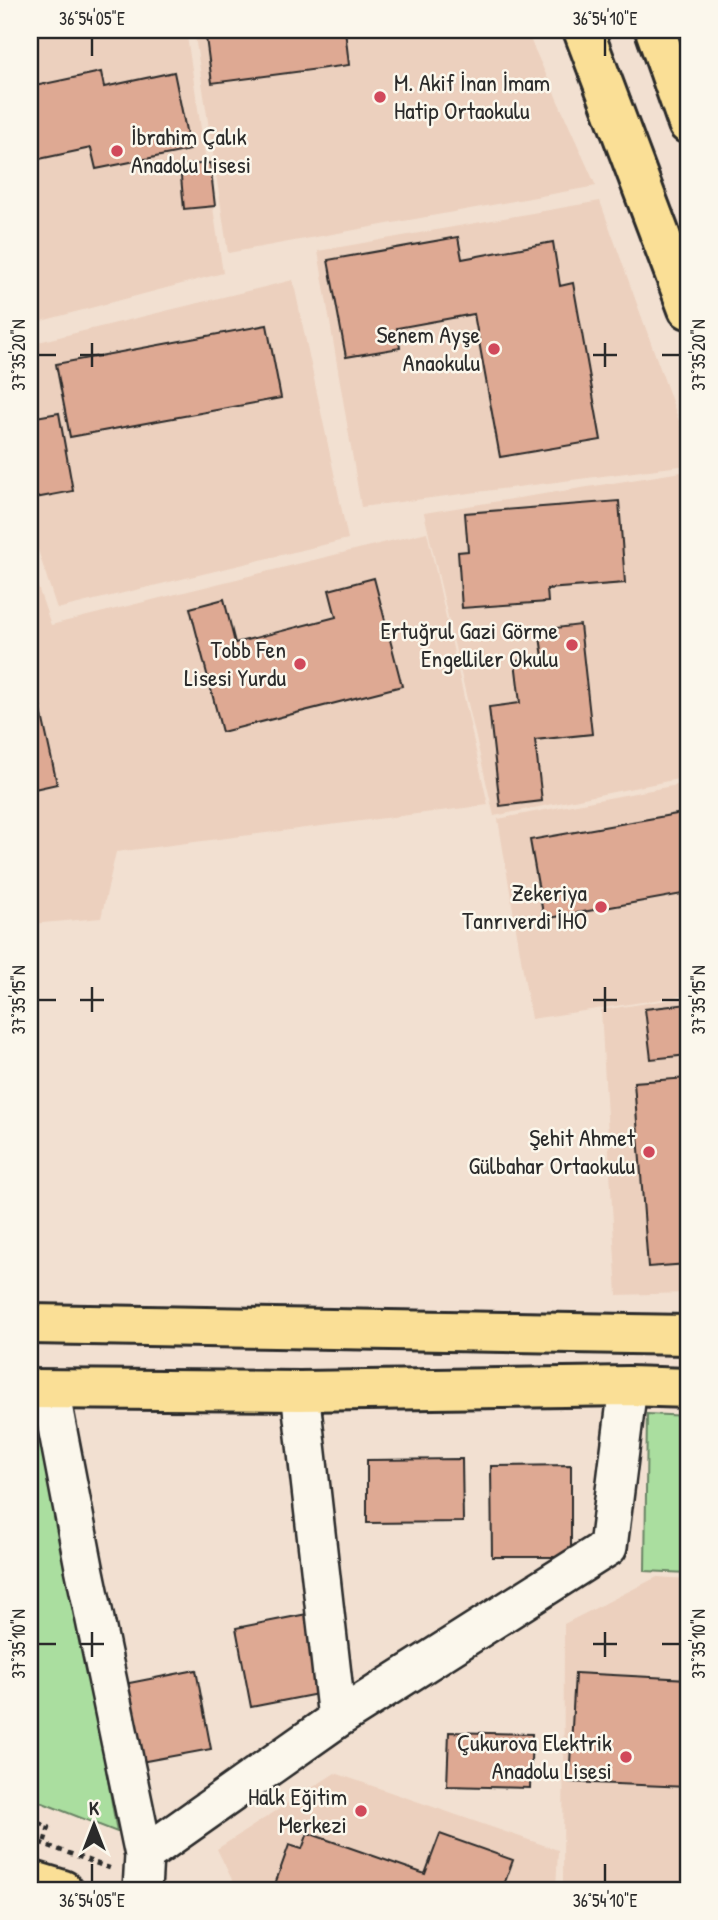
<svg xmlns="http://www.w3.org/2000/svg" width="718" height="1920" font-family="'Patrick Hand',sans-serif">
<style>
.built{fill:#ecd0be}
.green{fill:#aade9f;stroke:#6a8465;stroke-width:2}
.building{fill:#dea993;stroke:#2b2b2b;stroke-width:2}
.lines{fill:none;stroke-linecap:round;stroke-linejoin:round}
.minor-casing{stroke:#2b2b2b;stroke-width:42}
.major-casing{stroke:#2b2b2b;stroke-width:44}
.path{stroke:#2b2b2b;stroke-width:4.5;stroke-dasharray:5 5;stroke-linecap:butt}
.minor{stroke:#fbf7ec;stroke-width:37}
.major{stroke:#fadf96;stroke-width:38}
.ticks{fill:none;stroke:#2b2b2b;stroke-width:2.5}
.poi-dot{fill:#d1495b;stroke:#fbf7ec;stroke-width:2.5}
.labels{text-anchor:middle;stroke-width:5;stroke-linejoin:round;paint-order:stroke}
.poi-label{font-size:24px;fill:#2b2b2b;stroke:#fbf7ec;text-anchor:end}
.neatline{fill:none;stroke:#2b2b2b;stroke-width:2.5}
.ticks-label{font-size:18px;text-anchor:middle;fill:#2b2b2b}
</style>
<rect width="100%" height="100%" fill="#f2e0d1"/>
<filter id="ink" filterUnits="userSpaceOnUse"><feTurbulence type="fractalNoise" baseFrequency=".0143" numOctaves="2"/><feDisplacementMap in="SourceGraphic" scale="14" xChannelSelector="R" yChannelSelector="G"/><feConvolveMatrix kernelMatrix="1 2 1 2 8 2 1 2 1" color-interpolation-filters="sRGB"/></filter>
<g filter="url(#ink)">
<!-- built -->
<path class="built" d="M30 30H186L223 273 30 324Z
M194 30H526L596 186 228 253Z
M600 201 688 446V465L361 507 318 251Z
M293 280 348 539 57 609 35 541H30V344Z
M688 471V777L494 816 424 513Z
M427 532 488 805 116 852 101 918 30 924V564L51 625Z
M688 783V995L531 1019 498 819Z
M688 997V1293L617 1295 601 1010Z
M657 1577 688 1579V1890H563L564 1624Z
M335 1773 558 1850 556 1890H237L217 1849Z"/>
<!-- green -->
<path class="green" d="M647 1414 688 1416V1573L645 1571Z
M46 1421 117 1832 30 1798V1423Z"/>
<!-- building -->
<path class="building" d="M205 30H345L349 65 212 83Z
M101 72 104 87 174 72 190 150 96 169 91 148 30 161V87Z
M210 163 215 206 184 209 180 166Z
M458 237 462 259 553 242 560 286 573 283 601 440 500 457 474 314 397 328 400 348 346 357 328 260Z
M267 325 281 398 70 437 56 364Z
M59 413 73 491 30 499V418Z
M619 501 625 583 547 589 548 602 462 608 458 552 468 551 465 513Z
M374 578 402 686 222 732 190 608 224 599 235 643 336 617 329 590Z
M580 625 592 734 535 740 542 801 500 806 489 707 520 703 515 661 543 657 539 630Z
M30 660 57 784 30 790Z
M688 812V893L544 919 530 840Z
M688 1004V1055L651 1059 645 1009Z
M688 1078V1264L648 1267 634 1082Z
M462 1459 463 1522 367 1523V1460Z
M571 1465V1557H492L491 1466Z
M312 1613 328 1692 251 1707 236 1628Z
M196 1670 211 1749 135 1763 119 1685Z
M575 1673 688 1679V1787L569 1782Z
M449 1732 532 1734 530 1788 447 1786Z
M308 1833 425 1874 440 1834 513 1860 502 1890H273L289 1845 302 1849Z"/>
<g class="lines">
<defs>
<path id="minor" d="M50 1390 84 1567 144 1855
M300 1391 337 1719
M142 1890 144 1855 337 1719 608 1547 628 1386"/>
<path id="major" d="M583 30 688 309
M655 30 688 124
M30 1324 688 1335
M30 1389 300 1391 628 1386 688 1388
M30 1880 63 1890"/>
</defs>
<!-- minor casing -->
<use href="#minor" class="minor-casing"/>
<!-- major casing -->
<use href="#major" class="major-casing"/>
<!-- path -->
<path class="path" d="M30 1820 49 1827 44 1843
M30 1839 112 1869"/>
<!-- minor -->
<use href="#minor" class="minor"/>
<!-- major -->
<use href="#major" class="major"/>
</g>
</g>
<!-- ticks -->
<path class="ticks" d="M92 38V56M605 38V56M92 343V367M605 343V367M38 355H56M80 355H104M593 355H617M662 355H680M92 987V1012M605 987V1012M38 1000H56M80 1000H104M593 1000H617M662 1000H680M92 1632V1657M605 1632V1657M38 1644H56M80 1644H104M593 1644H617M662 1644H680M92 1864V1882M605 1864V1882"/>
<!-- markers -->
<g class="poi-dot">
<circle cx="380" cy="97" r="7"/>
<circle cx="117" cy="151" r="7"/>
<circle cx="494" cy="349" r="7"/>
<circle cx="572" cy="645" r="7"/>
<circle cx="300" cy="664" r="7"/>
<circle cx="601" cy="907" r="7"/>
<circle cx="649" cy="1152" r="7"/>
<circle cx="626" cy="1757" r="7"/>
<circle cx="361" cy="1811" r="7"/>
</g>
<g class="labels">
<!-- poi labels -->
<g class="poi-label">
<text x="394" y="91" text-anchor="start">M. Akif İnan İmam<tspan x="394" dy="28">Hatip Ortaokulu</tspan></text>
<text x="131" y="145" text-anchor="start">İbrahim Çalık<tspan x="131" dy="28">Anadolu Lisesi</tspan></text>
<text x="480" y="343">Senem Ayşe<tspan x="480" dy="28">Anaokulu</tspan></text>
<text x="558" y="639">Ertuğrul Gazi Görme<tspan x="558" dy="28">Engelliler Okulu</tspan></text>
<text x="286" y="658">Tobb Fen<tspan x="286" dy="28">Lisesi Yurdu</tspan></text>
<text x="587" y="901">Zekeriya<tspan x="587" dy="28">Tanrıverdi İHO</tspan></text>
<text x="635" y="1146">Şehit Ahmet<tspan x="635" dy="28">Gülbahar Ortaokulu</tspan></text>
<text x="612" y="1751">Çukurova Elektrik<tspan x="612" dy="28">Anadolu Lisesi</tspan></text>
<text x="347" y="1805">Halk Eğitim<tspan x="347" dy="28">Merkezi</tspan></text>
</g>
</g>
<!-- margin -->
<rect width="718" height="1920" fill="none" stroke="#fbf7ec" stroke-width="77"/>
<!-- north arrow -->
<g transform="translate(94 1825)" stroke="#fbf7ec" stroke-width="5" paint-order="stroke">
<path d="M0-5L12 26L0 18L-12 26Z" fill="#2b2b2b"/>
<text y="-10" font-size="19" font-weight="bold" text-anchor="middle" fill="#2b2b2b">K</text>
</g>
<rect x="38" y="38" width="642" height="1844" class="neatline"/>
<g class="ticks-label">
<text x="92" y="25">36°54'05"E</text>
<text x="605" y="25">36°54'10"E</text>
<text transform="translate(19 355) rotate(-90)" y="6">37°35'20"N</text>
<text transform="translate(699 355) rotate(-90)" y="6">37°35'20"N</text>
<text transform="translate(19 1000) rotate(-90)" y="6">37°35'15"N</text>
<text transform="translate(699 1000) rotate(-90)" y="6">37°35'15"N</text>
<text transform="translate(19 1644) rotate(-90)" y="6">37°35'10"N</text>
<text transform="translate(699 1644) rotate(-90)" y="6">37°35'10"N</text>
<text x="92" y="1907">36°54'05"E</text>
<text x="605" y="1907">36°54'10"E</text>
</g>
</svg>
